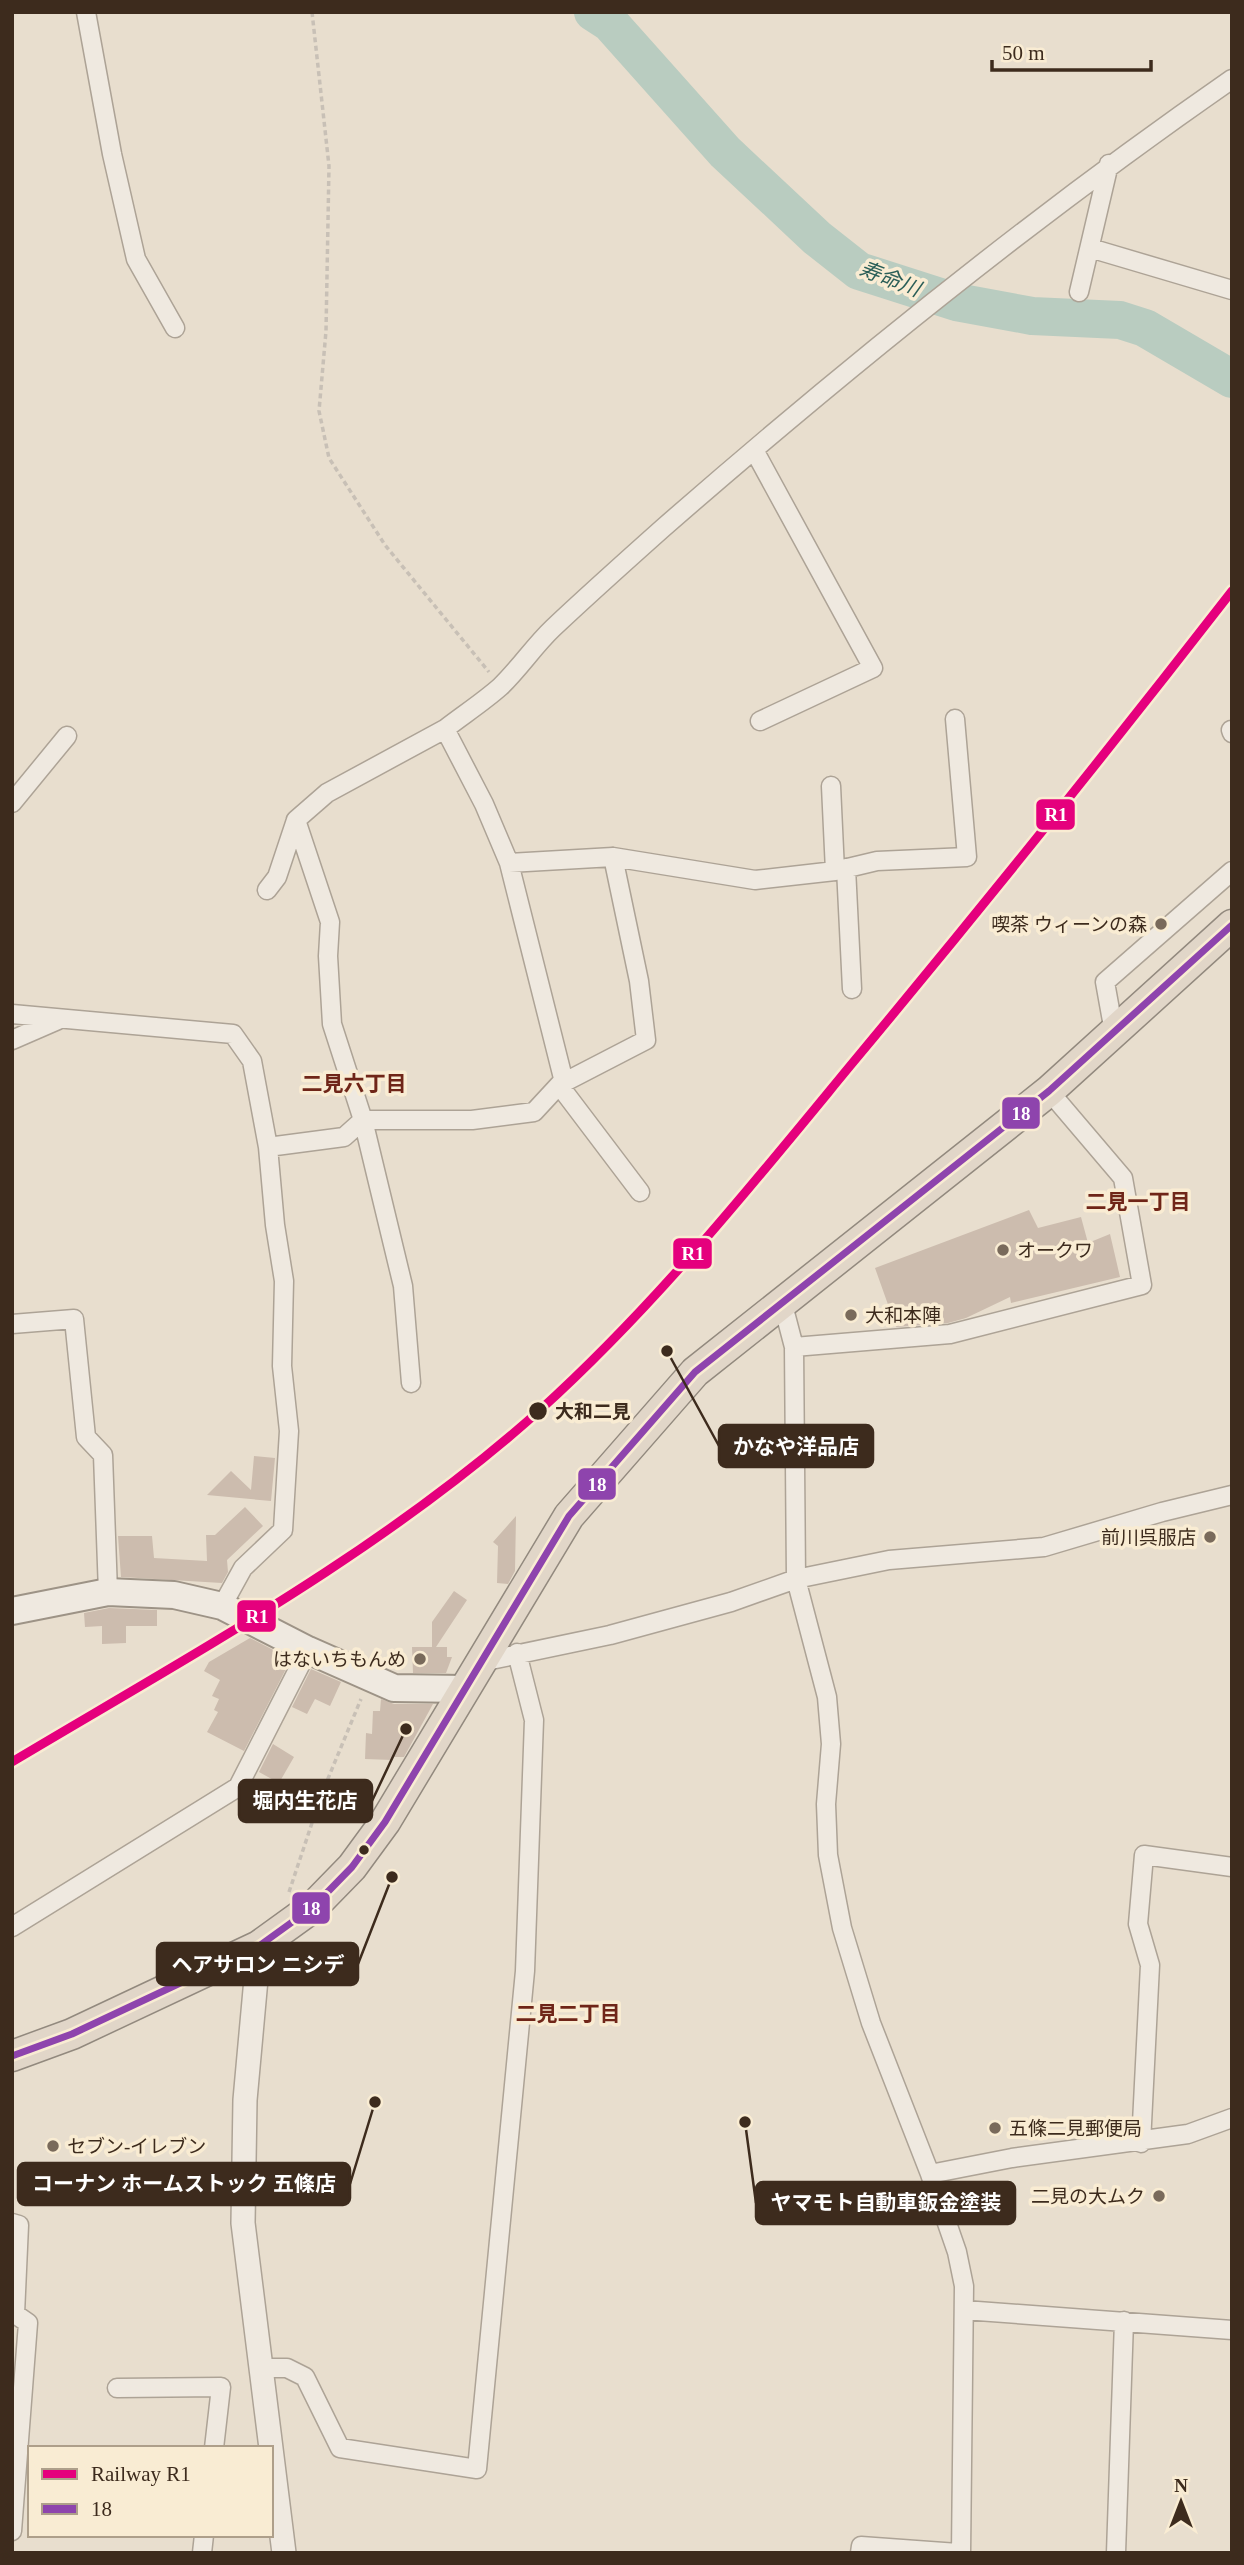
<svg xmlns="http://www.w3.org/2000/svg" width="1244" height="2565" font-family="'Times New Roman','Noto Sans JP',serif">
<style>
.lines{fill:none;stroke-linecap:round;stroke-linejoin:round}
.river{stroke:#b9ccc0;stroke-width:38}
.building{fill:#ccbcae}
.minor-casing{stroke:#ada396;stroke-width:21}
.tertiary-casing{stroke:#ada396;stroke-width:26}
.secondary-casing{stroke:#9d9386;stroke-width:30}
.trunk-casing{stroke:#92897e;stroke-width:33}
.path{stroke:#c8c0b6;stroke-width:3.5;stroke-dasharray:5 3.5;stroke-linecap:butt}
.minor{stroke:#efe9e0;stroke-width:18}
.tertiary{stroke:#efe9e0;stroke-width:23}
.secondary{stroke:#efe9e0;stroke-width:26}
.trunk{stroke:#e1d6c8;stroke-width:30}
.bus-1-casing{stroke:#f9ecd3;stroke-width:12}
.bus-1{stroke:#8e44ad;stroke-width:7}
.rail-1-casing{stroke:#f9ecd3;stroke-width:14}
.rail-1{stroke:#e5007d;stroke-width:9}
.poi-dot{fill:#796a5b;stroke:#f9ecd3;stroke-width:2.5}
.stop-dot{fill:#3d2b1d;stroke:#f9ecd3;stroke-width:2.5}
.labels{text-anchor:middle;stroke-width:7;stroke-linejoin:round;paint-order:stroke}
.poi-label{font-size:19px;fill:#3d2b1d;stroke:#f9ecd3;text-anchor:end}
.stop-label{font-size:19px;font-weight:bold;fill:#3d2b1d;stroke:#f9ecd3;text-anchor:start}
.water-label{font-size:21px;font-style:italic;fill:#2b5f58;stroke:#f9ecd3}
.neighbourhood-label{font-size:21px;font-weight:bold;fill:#6f2518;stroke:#f9ecd3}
.leader{fill:none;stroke:#3d2b1d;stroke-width:2.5}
.callout-dot{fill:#3d2b1d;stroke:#f9ecd3;stroke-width:2.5}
.callout{fill:#3d2b1d;stroke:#3d2b1d;stroke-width:2.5}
.callout-label{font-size:21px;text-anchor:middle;font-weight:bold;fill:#fff}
.line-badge{stroke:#f9ecd3;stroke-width:2.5}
.badge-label{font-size:19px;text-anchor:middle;font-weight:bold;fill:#fff}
</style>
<rect width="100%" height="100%" fill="#e8dece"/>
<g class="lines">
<!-- river -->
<path class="river" d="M593 12 610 23 725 152 817 238 859 271 956 302 1032 316 1120 320 1145 328 1232 379"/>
</g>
<!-- building -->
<path class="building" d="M1029 1210 1038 1228 1081 1217 1088 1243 1110 1234 1120 1277 1011 1303 1010 1297 966 1318 948 1323 896 1327 875 1268Z
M254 1456 275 1458 271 1501 207 1495 231 1471 251 1490Z
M245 1507 263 1526 227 1560 228 1572 222 1583 121 1577 118 1536H152L154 1558 207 1561 206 1535H215Z
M516 1516 515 1571 508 1584 497 1583 498 1546 493 1542Z
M454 1591 467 1600 436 1647H447V1657H452L446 1673H413L412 1647H432V1622Z
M109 1608 157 1610V1626H126V1643L102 1644V1626L85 1627 84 1613Z
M250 1638 291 1659 244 1751 207 1732 218 1712 214 1710 219 1699 212 1696 220 1680 204 1671 209 1662Z
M311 1669 341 1682 330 1706 315 1699 307 1714 292 1707Z
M381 1699 394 1704H433L404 1757H393L392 1760 365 1759 366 1733 372 1734 373 1711H380Z
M273 1744 294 1757 279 1783 259 1772Z"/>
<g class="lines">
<defs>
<path id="minor" d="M86 12 112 154 136 259 175 328
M1090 248 1232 290
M1079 292 1109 164
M754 450 873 668 760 721
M1231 730 1232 733
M831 786 835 871
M12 803 67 736
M509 863 613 857 755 880 835 871 877 861 967 857 955 719
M846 868 852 989
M267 890 277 877 296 820
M12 1014 233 1034 252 1061 268 1147 275 1225 284 1281 282 1366 289 1431 283 1530 243 1568 222 1606
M1114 1032 1105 982 1232 871
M12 1040 58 1020
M564 1082 509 863 484 804 445 729C463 715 483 702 500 687 519 669 534 646 553 628 589 594 626 561 663 528 845 369 1033 217 1232 79
M559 1085 640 1192
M268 1147 344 1137 363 1120H472L534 1112 559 1085 646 1040 639 981 613 857
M782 1301 794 1347 796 1579 827 1697 831 1744 826 1804 828 1855 842 1928 871 2023 930 2174 957 2252 964 2286 961 2553
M12 1324 74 1319 86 1437 103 1455 108 1592
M794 1347 950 1334 1142 1285 1123 1178 1049 1091
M411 1383 403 1286 363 1120 332 1024 328 956 330 922 296 820 327 793 445 729
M481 1662 610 1635 731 1602 796 1579 889 1560 1044 1547 1162 1512 1232 1495
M12 1927 238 1787 308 1650
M1141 2143 1150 1965 1138 1924 1144 1855 1232 1867
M930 2174 1012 2158 1188 2134 1232 2118
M12 2223 19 2225 15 2314 28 2323 12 2531
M964 2310 1232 2330
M260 2368H287L305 2377 340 2448 477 2469 525 1971 534 1720 517 1653
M117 2388 221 2387 214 2448
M202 2553 204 2535
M860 2553 861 2546 958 2553
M1116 2553 1124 2321"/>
<path id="tertiary" d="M259 1946 245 2100 243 2223 284 2553"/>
<path id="secondary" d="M12 1611 108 1592 174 1595 222 1606 308 1650 394 1688 464 1689"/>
<path id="trunk" d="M12 2056 72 2034 259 1946 313 1907 352 1867 385 1822 569 1516 695 1372 1049 1091 1232 925"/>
</defs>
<!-- minor casing -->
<use href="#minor" class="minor-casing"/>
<!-- tertiary casing -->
<use href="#tertiary" class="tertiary-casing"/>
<!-- secondary casing -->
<use href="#secondary" class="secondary-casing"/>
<!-- trunk casing -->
<use href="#trunk" class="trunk-casing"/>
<!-- path -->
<path class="path" d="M312 12 329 166 326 331 319 411 329 458 385 545 489 672
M289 1892 322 1793 361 1699"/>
<!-- minor -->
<use href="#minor" class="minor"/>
<!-- tertiary -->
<use href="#tertiary" class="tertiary"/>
<!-- secondary -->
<use href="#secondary" class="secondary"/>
<!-- trunk -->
<use href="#trunk" class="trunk"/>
<defs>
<path id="bus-1" d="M12 2056 72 2034 259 1946 313 1907 352 1867 385 1822 569 1516 695 1372 1049 1091 1232 925"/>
</defs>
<!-- bus-1 casing -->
<use href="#bus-1" class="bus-1-casing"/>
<!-- bus-1 -->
<use href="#bus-1" class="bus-1"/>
<defs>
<path id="rail-1" d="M12 1762C193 1654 383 1551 540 1410 655 1306 752 1185 850 1066 980 910 1107 752 1232 591"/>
</defs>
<!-- rail-1 casing -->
<use href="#rail-1" class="rail-1-casing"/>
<!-- rail-1 -->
<use href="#rail-1" class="rail-1"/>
</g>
<!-- markers -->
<g class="poi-dot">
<circle cx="1161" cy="924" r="7"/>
<circle cx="1003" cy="1250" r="7"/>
<circle cx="851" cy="1315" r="7"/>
<circle cx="1210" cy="1537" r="7"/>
<circle cx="420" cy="1659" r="7"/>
<circle cx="995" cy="2128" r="7"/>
<circle cx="53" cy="2146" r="7"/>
<circle cx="1159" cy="2196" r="7"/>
</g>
<g class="stop-dot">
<circle cx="538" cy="1411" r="10"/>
<circle cx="364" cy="1850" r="6"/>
</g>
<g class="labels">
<!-- poi labels -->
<g class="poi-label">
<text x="1147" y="931">喫茶 ウィーンの森</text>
<text x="1017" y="1257" text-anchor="start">オークワ</text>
<text x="865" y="1322" text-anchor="start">大和本陣</text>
<text x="1196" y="1544">前川呉服店</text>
<text x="406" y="1666">はないちもんめ</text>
<text x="1009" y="2135" text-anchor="start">五條二見郵便局</text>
<text x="67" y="2153" text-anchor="start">セブン-イレブン</text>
<text x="1145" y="2203">二見の大ムク</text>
</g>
<!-- stop labels -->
<g class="stop-label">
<text x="555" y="1418">大和二見</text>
</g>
<!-- water labels -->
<g class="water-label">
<text transform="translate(890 279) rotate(21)" y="7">寿命川</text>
</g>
<!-- neighbourhood labels -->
<g class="neighbourhood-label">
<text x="354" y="1091">二見六丁目</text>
<text x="1138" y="1209">二見一丁目</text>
<text x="568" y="2021">二見二丁目</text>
</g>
</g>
<!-- callouts -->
<path class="leader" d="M667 1351L719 1446M406 1729L372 1801M392 1877L358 1964M375 2102L350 2184M745 2122L756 2203"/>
<g class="callout-dot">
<circle cx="667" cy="1351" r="7"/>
<circle cx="406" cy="1729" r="7"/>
<circle cx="392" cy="1877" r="7"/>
<circle cx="375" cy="2102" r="7"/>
<circle cx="745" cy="2122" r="7"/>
</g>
<g class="callout">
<rect x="719" y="1425" width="154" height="42" rx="7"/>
<rect x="239" y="1780" width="133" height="42" rx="7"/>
<rect x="157" y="1943" width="201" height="42" rx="7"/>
<rect x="18" y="2163" width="332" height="42" rx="7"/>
<rect x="756" y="2182" width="259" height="42" rx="7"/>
</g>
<g class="callout-label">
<text x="796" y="1454">かなや洋品店</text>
<text x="305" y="1808">堀内生花店</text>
<text x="258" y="1972">ヘアサロン ニシデ</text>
<text x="184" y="2191">コーナン ホームストック 五條店</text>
<text x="886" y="2210">ヤマモト自動車鈑金塗装</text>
</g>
<g class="line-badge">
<rect x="1035" y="798" width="41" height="33" rx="7" fill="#e5007d"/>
<rect x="1001" y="1096" width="40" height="34" rx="7" fill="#8e44ad"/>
<rect x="672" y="1237" width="41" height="33" rx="7" fill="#e5007d"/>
<rect x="577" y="1467" width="40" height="34" rx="7" fill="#8e44ad"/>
<rect x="236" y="1599" width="41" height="34" rx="7" fill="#e5007d"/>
<rect x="291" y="1891" width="40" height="34" rx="7" fill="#8e44ad"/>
</g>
<g class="badge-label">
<text x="1056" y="821">R1</text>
<text x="1021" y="1120">18</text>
<text x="693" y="1260">R1</text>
<text x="597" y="1491">18</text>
<text x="257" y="1623">R1</text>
<text x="311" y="1915">18</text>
</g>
<!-- border -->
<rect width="1244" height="2565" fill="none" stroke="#3d2b1d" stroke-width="28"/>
<!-- legend -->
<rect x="28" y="2446" width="245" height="91" fill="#f9ecd3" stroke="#ae9f8a" stroke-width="2"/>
<rect x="42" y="2469" width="35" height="10" fill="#e5007d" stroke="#ae9f8a" stroke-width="2"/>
<text x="91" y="2481" font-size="21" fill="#3d2b1d">Railway R1</text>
<rect x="42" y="2504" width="35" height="10" fill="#8e44ad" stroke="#ae9f8a" stroke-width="2"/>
<text x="91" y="2516" font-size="21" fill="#3d2b1d">18</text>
<!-- north arrow -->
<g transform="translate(1181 2502)" stroke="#f9ecd3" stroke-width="5" paint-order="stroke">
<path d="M0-5L12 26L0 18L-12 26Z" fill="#3d2b1d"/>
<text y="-10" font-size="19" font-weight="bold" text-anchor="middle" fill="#3d2b1d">N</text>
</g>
<!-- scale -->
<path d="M992 60v10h159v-10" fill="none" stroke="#3d2b1d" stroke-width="3.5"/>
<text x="1002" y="60" font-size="21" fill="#3d2b1d" stroke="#f9ecd3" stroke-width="5" paint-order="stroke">50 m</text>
</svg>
